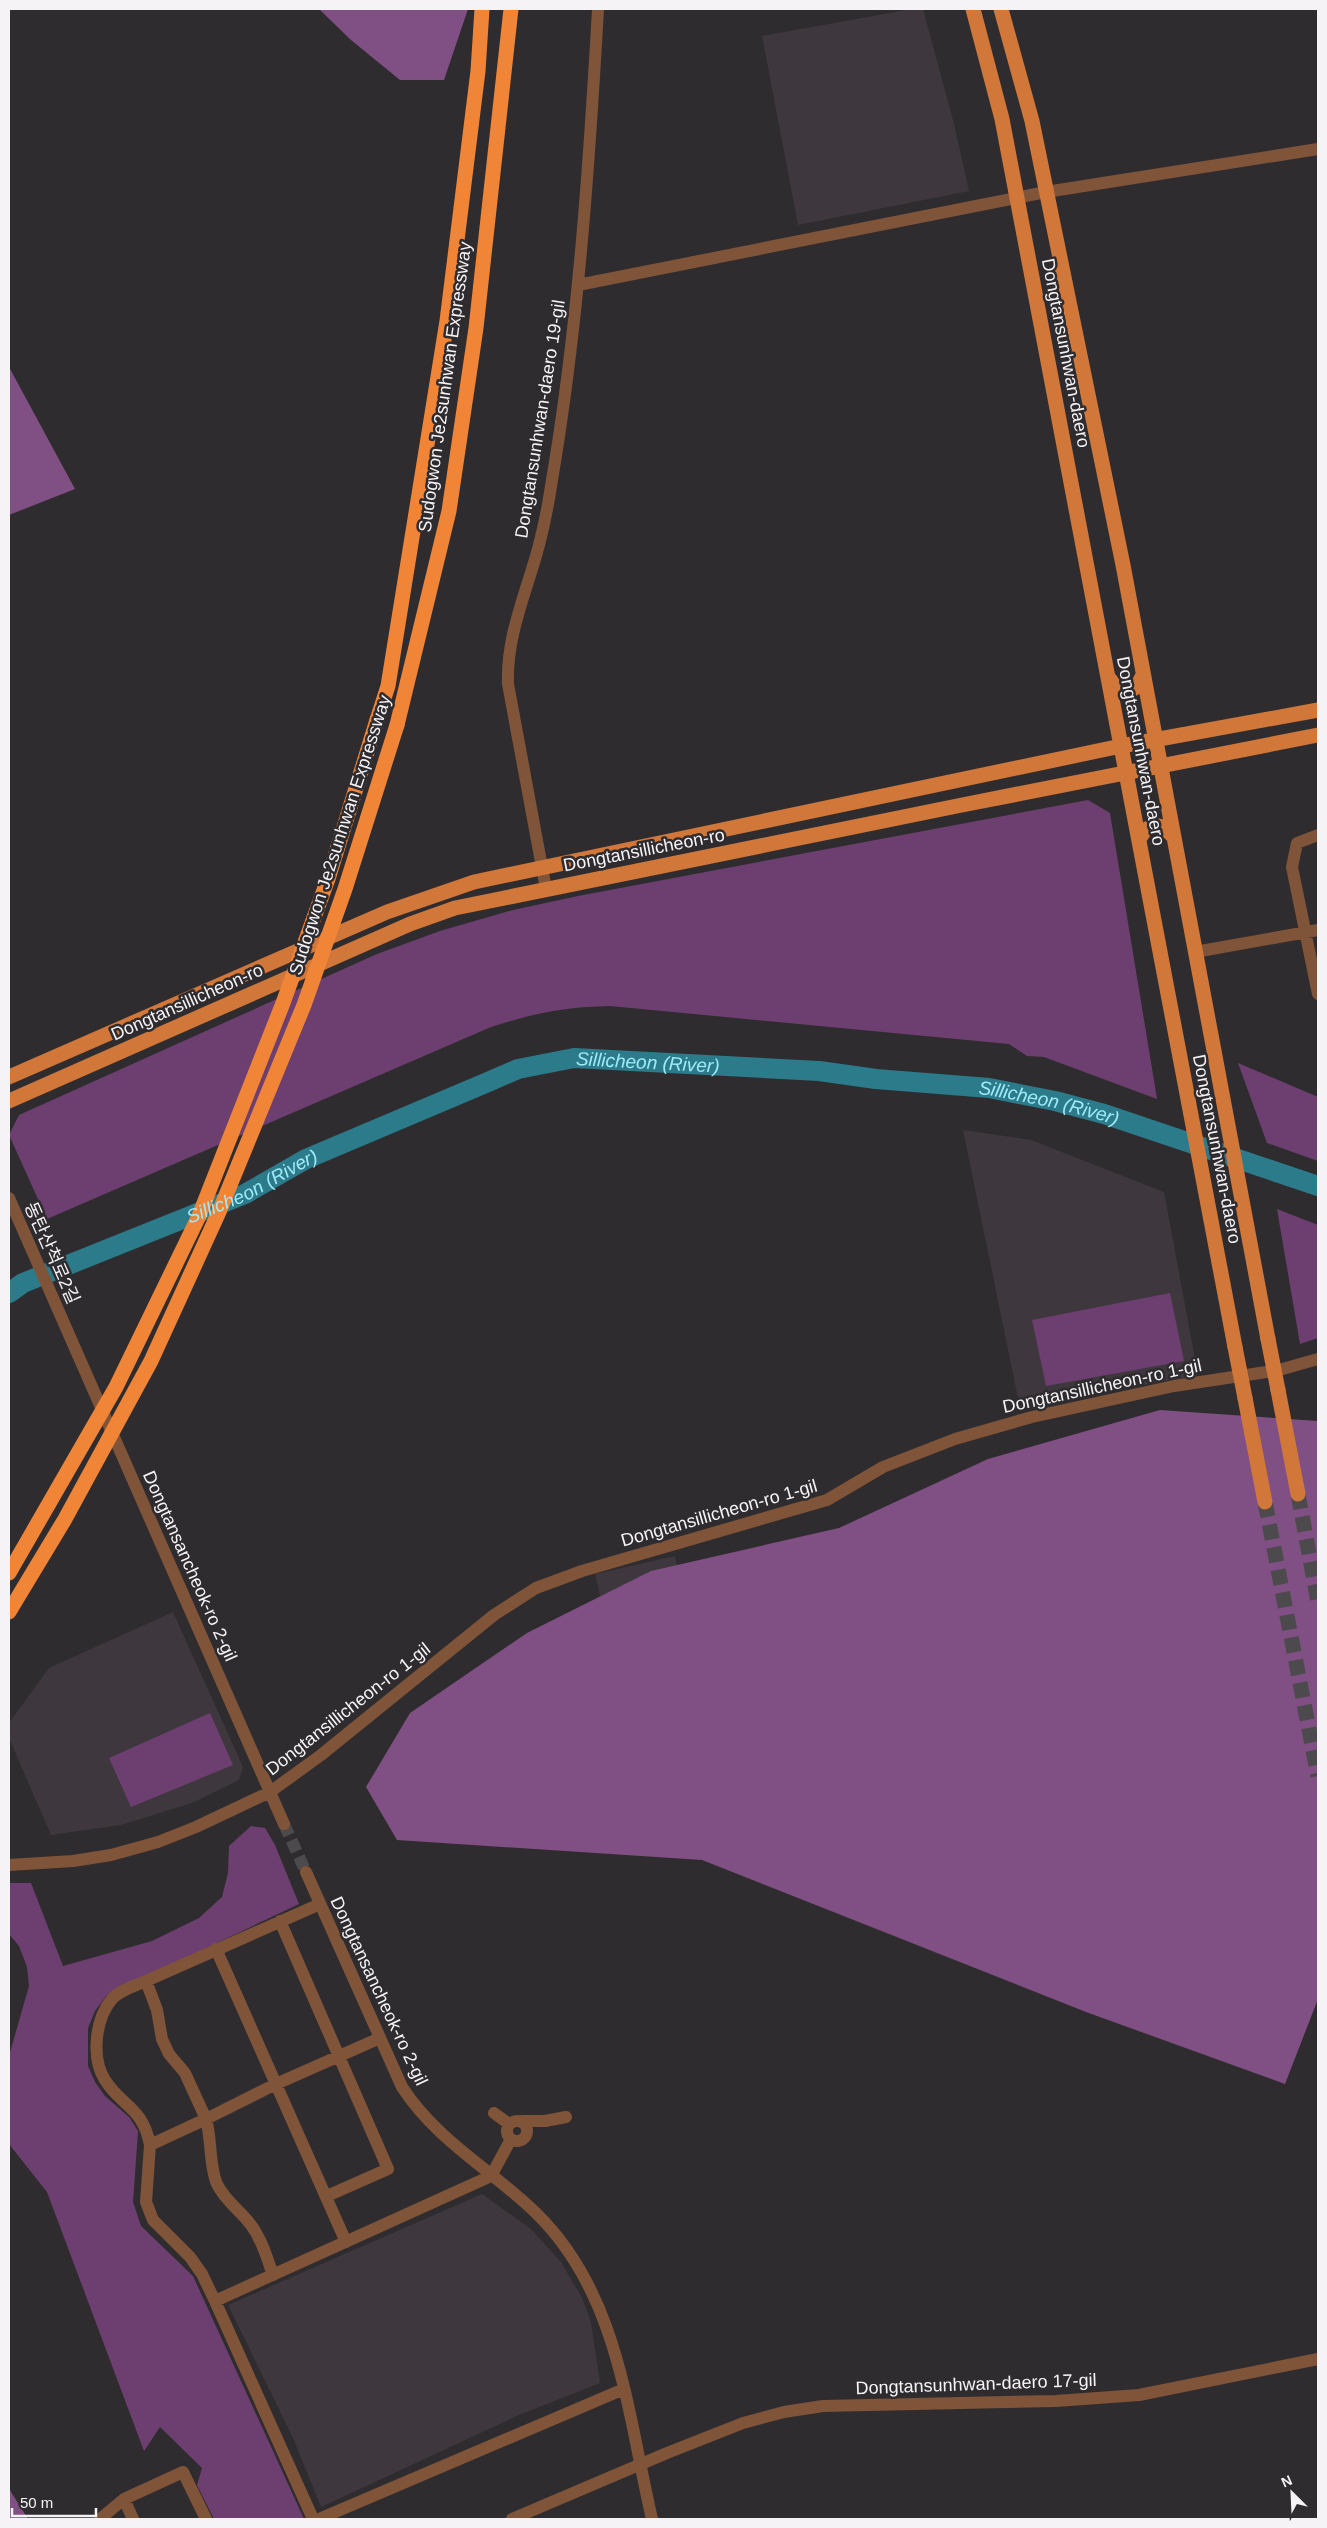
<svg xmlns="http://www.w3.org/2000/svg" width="1327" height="2528" font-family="Helvetica,'Noto Sans KR',sans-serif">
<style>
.built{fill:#3e373e}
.green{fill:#6d3f70}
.forest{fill:#804f83}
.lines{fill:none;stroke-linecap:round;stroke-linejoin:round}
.river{stroke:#2b7b8b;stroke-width:20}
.minor-tunnel{stroke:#4d4a4d;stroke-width:12;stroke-dasharray:12 6;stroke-linecap:butt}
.major-tunnel{stroke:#4d4a4d;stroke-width:15;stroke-dasharray:15 8;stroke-linecap:butt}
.minor{stroke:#805439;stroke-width:12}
.major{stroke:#d1773a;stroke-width:15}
.highway{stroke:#f18537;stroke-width:15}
.major-bridge{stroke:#d1773a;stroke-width:15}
.highway-bridge{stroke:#f18537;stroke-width:15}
.labels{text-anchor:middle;stroke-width:5;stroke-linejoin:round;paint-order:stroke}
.street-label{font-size:18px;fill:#f5f3f5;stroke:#2f2c2f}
.water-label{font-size:19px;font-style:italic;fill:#9ee9fa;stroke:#2f2c2f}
</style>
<rect width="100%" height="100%" fill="#2f2c2f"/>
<!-- built -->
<path class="built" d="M912 9H923L954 124 969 191 798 225 762 36Z
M963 1130 1031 1140 1164 1192 1198 1375 1020 1408Z
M675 1556 682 1591 603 1608 595 1574Z
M173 1612 243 1767 239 1780 192 1803 121 1825 51 1835 9 1738V1723L49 1668Z
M482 2194 531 2229 561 2262 582 2298 591 2322 600 2383 519 2415 321 2507 293 2438 228 2305Z"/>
<!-- green -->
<path class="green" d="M1088 800 1110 813 1157 1099 1044 1057 1027 1056 1009 1044 610 1006C564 1007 535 1013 491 1027L47 1219 9 1135 19 1115 377 954 440 931 513 910 578 896Z
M1238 1063 1318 1097V1161L1267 1143Z
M1277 1209 1318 1225V1338L1300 1344Z
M1170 1293 1184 1361 1046 1386 1032 1320Z
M210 1713 233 1765 131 1807 109 1758Z
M251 1826 265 1828 275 1845 299 1904 107 1995 95 2011 88 2028V2066L95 2082 105 2096 129 2117 138 2131 133 2202 141 2226 193 2276 304 2519H214L197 2485 202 2468 160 2427 144 2451 47 2192 9 2144V2056L29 1986 27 1967 19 1946 9 1934V1883H31L63 1966 152 1941 199 1918 222 1897 228 1873 229 1846Z"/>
<!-- forest -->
<path class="forest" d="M319 9H468L444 80H400L351 40Z
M9 367 75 489 9 515Z
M1160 1410 1318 1421V1999L1285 2084 1086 2012 702 1860 397 1840 366 1787 410 1713 527 1633 651 1571 839 1528 988 1459Z
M9 2487 11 2492 28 2519H9Z"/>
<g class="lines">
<!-- river -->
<path class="river" id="s1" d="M9 1293 23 1283 245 1194 306 1159 488 1082 518 1069 574 1058 819 1071 876 1079 989 1088 1055 1101 1104 1114 1318 1186"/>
<!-- minor-tunnel -->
<path class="minor-tunnel" d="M284 1824 306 1872"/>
<!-- major-tunnel -->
<path class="major-tunnel" d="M1298 1494 1318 1602
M1265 1502 1318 1776"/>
<!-- minor -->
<path class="minor" d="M578 285 1046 192 1318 149
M1318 835 1297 843 1292 867 1318 994
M546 889 508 684C506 636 527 591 539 545 544 526 548 506 551 486 578 329 589 168 598 9
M1195 952 1318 930
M9 1198 284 1824
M9 1865 73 1861 111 1855 158 1842 196 1827 270 1792 321 1755 494 1615 536 1588 582 1571 827 1500 883 1467 955 1439 1032 1417 1174 1386 1279 1370 1318 1359
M306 1872 402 2087C437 2141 492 2170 536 2213 619 2294 627 2412 652 2519
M280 1921 388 2169 327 2196
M216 1949 346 2242
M146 1981C135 1986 120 1990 112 1999 95 2019 91 2058 105 2080 122 2107 143 2107 150 2145
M494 2113 509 2124
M507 2131a10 10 0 1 1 20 0a10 10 0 1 1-20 0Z
M522 2121H545L566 2117
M273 2275C267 2258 262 2240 251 2225 240 2210 225 2201 217 2184 209 2166 212 2140 206 2119L276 2084 380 2038
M215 2301 202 2274 190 2257 153 2220 146 2202 150 2145 206 2119 185 2073 169 2054 162 2039 157 2010 146 1981 320 1904
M124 2499 133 2519
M100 2519 124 2499 183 2472 206 2519
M313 2519 215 2301 491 2176 511 2139
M319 2519 624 2389
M512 2519 667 2453 743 2423 784 2412 823 2406 1056 2401 1139 2395 1318 2359"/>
<!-- major -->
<path class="major" d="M973 9 1002 119 1235 1347
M1001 9 1032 121 1123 565 1268 1339
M1108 677 1119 691C1134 693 1137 687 1143 675
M1139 839 1145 830 1154 825 1163 827 1173 836
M9 1077 387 912 474 882 1121 746 1318 710
M9 1101 410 924 455 908 962 805 1318 735
M1278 1390 1298 1494
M1245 1398 1265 1502"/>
<!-- highway -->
<path class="highway" d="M377 720 388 686 447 321 478 71 482 9
M397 725 449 511 476 328 511 9"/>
<!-- major-bridge -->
<path class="major-bridge" d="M1268 1339 1278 1390
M1235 1347 1245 1398"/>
<!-- highway-bridge -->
<path class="highway-bridge" d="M9 1573 116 1387 199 1216 283 1003 328 879 377 720
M9 1612 65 1519 151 1361 219 1212 304 1005 345 889 397 725"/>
</g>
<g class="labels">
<!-- street labels -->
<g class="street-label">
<text transform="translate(1066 353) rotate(79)" y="6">Dongtansunhwan-daero</text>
<text transform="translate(445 387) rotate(-82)" y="6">Sudogwon Je2sunhwan Expressway</text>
<text transform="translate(540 419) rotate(-81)" y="6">Dongtansunhwan-daero 19-gil</text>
<text transform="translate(1141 751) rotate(79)" y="6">Dongtansunhwan-daero</text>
<text transform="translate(340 835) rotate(-72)" y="6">Sudogwon Je2sunhwan Expressway</text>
<text transform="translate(644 850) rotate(-11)" y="6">Dongtansillicheon-ro</text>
<text transform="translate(187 1002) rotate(-24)" y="6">Dongtansillicheon-ro</text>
<text transform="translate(1217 1149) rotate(79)" y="6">Dongtansunhwan-daero</text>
<text transform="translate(52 1253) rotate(66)" y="6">동탄산척로2길</text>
<text transform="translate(1102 1386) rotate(-12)" y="6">Dongtansillicheon-ro 1-gil</text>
<text transform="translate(719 1513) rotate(-16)" y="6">Dongtansillicheon-ro 1-gil</text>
<text transform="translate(190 1566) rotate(66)" y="6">Dongtansancheok-ro 2-gil</text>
<text transform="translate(348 1709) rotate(-38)" y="6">Dongtansillicheon-ro 1-gil</text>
<text transform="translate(379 1991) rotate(65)" y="6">Dongtansancheok-ro 2-gil</text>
<text transform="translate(976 2384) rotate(-2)" y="6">Dongtansunhwan-daero 17-gil</text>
</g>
<!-- water labels -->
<g class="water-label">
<text dy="7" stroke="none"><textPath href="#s1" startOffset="688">Sillicheon (River)</textPath></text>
<text dy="7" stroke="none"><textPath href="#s1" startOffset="1092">Sillicheon (River)</textPath></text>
<text dy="7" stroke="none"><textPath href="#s1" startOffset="266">Sillicheon (River)</textPath></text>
</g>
</g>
<!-- border -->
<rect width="1327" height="2528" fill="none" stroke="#f5f3f5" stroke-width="20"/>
<!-- north arrow -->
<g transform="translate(1292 2493) rotate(336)" stroke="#2f2c2f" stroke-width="4" paint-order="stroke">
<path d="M0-4L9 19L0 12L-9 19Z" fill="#f5f3f5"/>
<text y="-8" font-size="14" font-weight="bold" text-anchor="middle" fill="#f5f3f5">N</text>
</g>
<!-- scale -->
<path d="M12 2508v8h84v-8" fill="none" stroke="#f5f3f5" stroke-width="2.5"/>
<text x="20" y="2508" font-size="15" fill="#f5f3f5" stroke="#2f2c2f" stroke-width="4" paint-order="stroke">50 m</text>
</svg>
